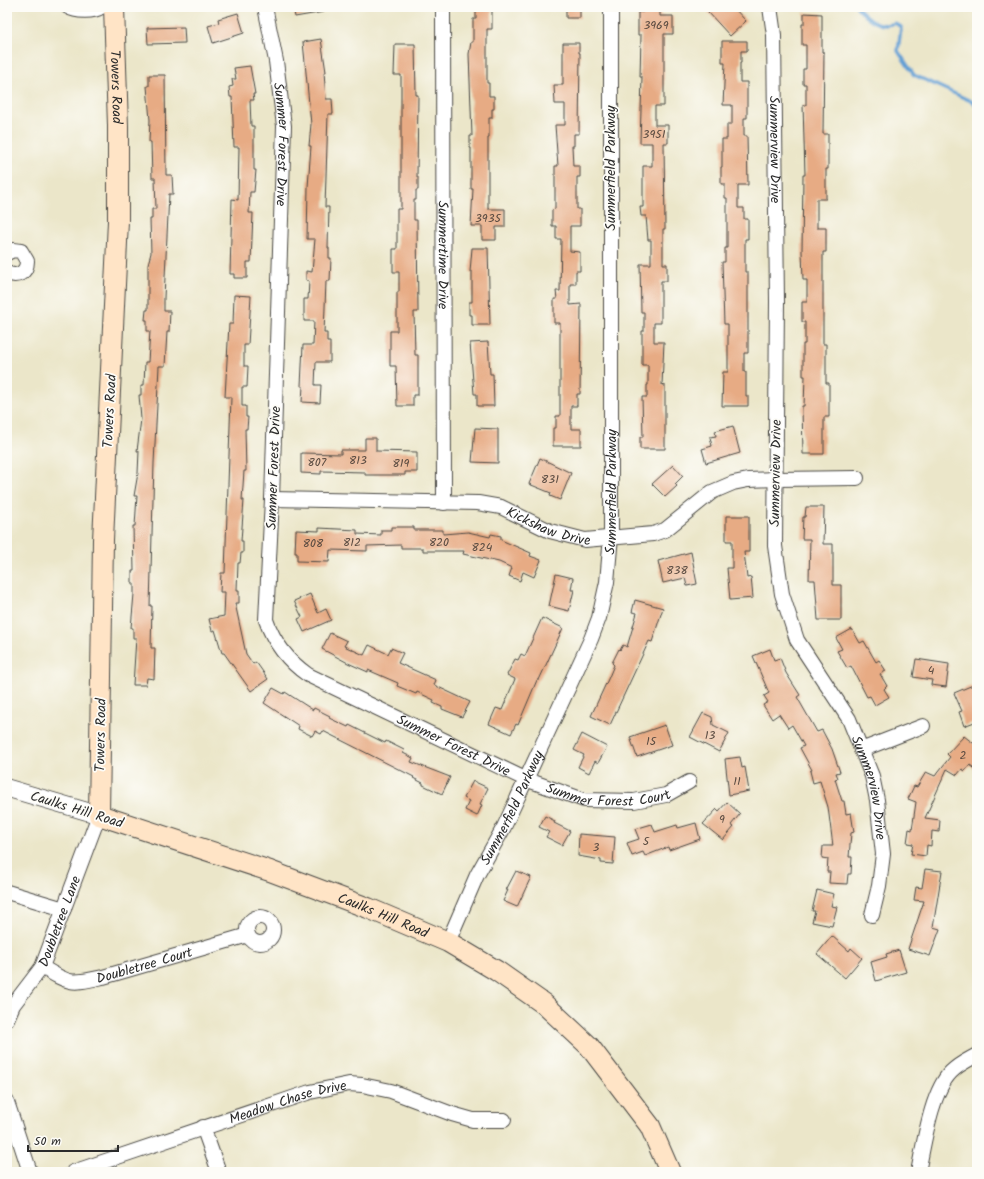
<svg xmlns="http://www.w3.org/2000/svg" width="984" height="1179" font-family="Kalam,sans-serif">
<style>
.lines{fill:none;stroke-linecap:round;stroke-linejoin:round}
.stream{stroke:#64a0d4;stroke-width:3.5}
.building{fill:#e7ab84}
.minor-casing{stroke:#484743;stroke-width:16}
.tertiary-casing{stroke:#484743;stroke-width:19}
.secondary-casing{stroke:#484743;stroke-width:22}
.minor{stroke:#fff;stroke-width:14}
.tertiary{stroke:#fff;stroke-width:17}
.secondary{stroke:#ffe4c6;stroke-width:20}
.labels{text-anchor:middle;stroke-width:3.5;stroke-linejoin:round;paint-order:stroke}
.number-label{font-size:12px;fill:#5a4b41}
.street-label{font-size:14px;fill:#2b2b2b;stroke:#fdfcf7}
</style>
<rect width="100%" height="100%" fill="#fdfcf7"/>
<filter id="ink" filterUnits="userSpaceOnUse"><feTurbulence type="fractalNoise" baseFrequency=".025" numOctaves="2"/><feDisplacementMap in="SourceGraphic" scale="8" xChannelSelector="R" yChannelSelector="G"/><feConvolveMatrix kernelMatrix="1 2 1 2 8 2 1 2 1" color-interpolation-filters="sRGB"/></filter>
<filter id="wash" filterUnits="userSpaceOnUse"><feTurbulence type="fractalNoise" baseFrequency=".012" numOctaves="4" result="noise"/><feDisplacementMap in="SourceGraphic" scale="16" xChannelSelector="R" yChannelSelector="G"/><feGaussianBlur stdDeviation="0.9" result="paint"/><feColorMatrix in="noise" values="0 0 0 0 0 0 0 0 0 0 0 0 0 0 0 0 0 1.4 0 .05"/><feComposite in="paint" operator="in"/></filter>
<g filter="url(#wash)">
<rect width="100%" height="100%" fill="#ebe6c9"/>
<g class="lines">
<!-- stream -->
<path class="stream" d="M857 7C867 17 879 30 895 23L901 27 898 51 914 75 973 102 977 106"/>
</g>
<g id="blocks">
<!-- building -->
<path class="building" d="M293 7H324V12L295 17Z
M476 7H492V29H487V83H489V96H494V109H492V118H489V138H488V209H505V227H496V240H482V226H471L473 189H471V148H470V136H472L469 54 471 42H473V19H476Z
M566 7H580V18H566Z
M643 7H660V16H673V34H664V106H655V125H668V143H664L665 229H663V264H667V281H661V323H654V342H664L662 385 665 384V449H640V437H643L642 397H647V385H648V365H642V331H644V312H641L640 264H651V240H648L646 216H641L640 207H643V166H652V143H640L642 77H640L641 35H638V12H643Z
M714 7H733L746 21 730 36 708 12Z
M238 13 244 33 213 43 208 26 219 23 218 19Z
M804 13 822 14V52H824L823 134H828V169H826V199H817V228H826V252H823V344H826V383H829V417H824V454H803L802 406H804L805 376H803V344H805V322H802V302H807V280H803L802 251 803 175H805L803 105H806V84H803V69H806V45H802V24H804Z
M184 27 185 43 148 44 147 28Z
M321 39 326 72H324L326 99H332L333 114H328L325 207H329L328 248H329V258H331L330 281H326L324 333H327V342H330V362H316L315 385H321L320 403 302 402 303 386H301L303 345H313L314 321H304V299H308L309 281 306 280V271L312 272 315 239H307L308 187 311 146H309L311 124 303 42Z
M722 41H747V51H741V63H740V82H747V118H744V136H747L748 185H738V208H744V219H748V239H745V272H748V353H744V372H746V396H748V406H722L723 372H728V324H724L722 262H725V248H727V198H725V184H721V167H722V139H727V124H732V105H723L725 63H722Z
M563 43H579V53H580L579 134H574V146H572L573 166H580V177H577V209H580V226H570V251L580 252V271H576V284H570V305L581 304 580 394H577V406H571V429H581V446H553V428H556V416H560V323H554V299H557L556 291H560L561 239H556V226H552V210L555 209V166H558L555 125H565V104H555L554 85H563Z
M395 44H415L416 95H418L417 177H418V190H416V200H414V220H417L418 312H414L415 355H418V395H413V406H397L396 366H390V331H397V292H399V272H393V249H397V209H401V75H394Z
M250 66 255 94H253L254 100H250L251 126H254V170H256L254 192H250L249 213H253L251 262H247V278H234V274H230L232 199 238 200 239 147H234L232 97H230L229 87 233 86 232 79H236L234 68Z
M149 75H165L166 175H172L173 194H169L164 298V311H170L169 332H167L165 366H159L154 463 150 606H152L151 648H155L154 679 147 678 146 685H133L136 638H133V628H131L134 594V583H132V571H134L133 526H135L137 496H134L138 473 139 451H137L141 419 139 395H141V385H144L145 362H148L150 331H147V320H145L146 310H148V264L151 253 150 219H152V209H156L155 178H152L151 142H149L150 120 147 86H149Z
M472 248H488L490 325H472V315H469V302H472V272H470Z
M234 295 251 296 248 345H244V366H248L247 387H242V406H246V417H248L247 429H245L246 471H244L242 500H244L241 541H243V553H241L240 563H238L237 590H239V603H235L246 654 253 664 256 662 268 679 251 691 224 653H222L215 630 212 631 209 619 224 616 225 592H220L221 573H225L231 397H225L229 324H233Z
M488 342 490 374H493L494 406H477V394H474L470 343Z
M733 426 740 453 706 463 702 449 712 446 710 437 716 436 715 431Z
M475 428 498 429V463L472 462Z
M365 438H376V451L417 452V472H405V475H365V472L321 471V474L301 473V453L341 454V450H365Z
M540 458 571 473 560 500 550 496 551 493 529 484Z
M673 465 683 476 675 484 677 486 665 497 652 484Z
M806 507H824L823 544H833V585H841V620H818L815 580H809L810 539H802L803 517H805Z
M726 516H749V552H744L747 578 751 577 753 598 730 600 727 568H732V541H726Z
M391 527H414V530H443V534L468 532 490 537 491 534 501 536V540L531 553 530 556 541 560 534 577 523 572 520 581 509 576 512 568 499 562 463 554 464 551H423V548H401V545L367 546V551L330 550 329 562 297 561V553H295L296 530 319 531V528L357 530V534L381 535V530H391Z
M691 552 697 584 687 586 685 578 663 583 658 561Z
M556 574 573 578 571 590H574L569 611 549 606Z
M310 594 318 613 326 609 331 620 304 632 298 619 302 617 294 601Z
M635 600 663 608 652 642 649 641 610 725 591 716 609 677 614 665 612 663 619 649 620 650 623 645 627 647 637 613 632 612Z
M542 618 563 628 539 680H537L518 725 516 724 511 734 489 724 496 708 502 710 515 679 507 675 515 659 518 660 521 654 525 656Z
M852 629 860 643 864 641 876 662 879 660 886 671 880 674 887 686 884 689 889 697 875 705 870 696 867 697 851 666 847 668 837 651 842 649 836 638Z
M330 633 347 641 344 646 364 655 369 645 388 654 391 648 403 653 398 663 436 680 434 685 470 702 462 717 442 709V707L433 703 434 700 417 692 416 694 397 686 398 683 368 670V672L348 663 322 649Z
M770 649 774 660 780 658 786 673 800 695 797 697 817 732 822 730 832 749 840 772 836 773 838 778 835 779 842 801H844L846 814 851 813 854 832 851 833 849 857H852L851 874H848L847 884 829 883 830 872H827L828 859 822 858 823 846H833L828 807 820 781 813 783 810 771 812 770 800 748 804 746 792 725 788 728 779 714 772 719 763 705 768 702 764 696 769 693 753 656Z
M916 659 949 664 946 687 931 685 932 680 913 677Z
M973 685 977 695V721L964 726 959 712 962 711 954 693Z
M273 688 284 694 285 692 313 710 314 708 330 716 329 718 348 727 349 725 385 743 386 741 404 750 403 753 413 758 411 762 450 777 442 794 423 785V783L413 778 414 777 323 731 321 734 315 731 312 736 298 729 299 726 264 703Z
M703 713 712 717 713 725 729 733 719 752 690 737Z
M665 725 672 745 637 757 630 737Z
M582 734 607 747 598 763 595 761 589 773 578 767 584 755 574 750Z
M964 736 977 746V770L970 765 965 771 962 769 957 775 947 769 925 818 940 820 939 832 932 831 931 846 927 845 926 856 911 854 913 844 907 843 909 829 912 830 916 802 908 799 914 786 917 787 926 772 935 776 950 757 947 754Z
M740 757 742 768 745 767 749 791 729 795 725 759Z
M473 781 488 788 480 804 482 805 477 816 465 810 469 801 464 798Z
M727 802 740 814 731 825 734 827 723 840 703 824 717 809 719 811Z
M545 816 555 821 554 823 570 831 562 845 546 837 549 832 539 827Z
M696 823 700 839 669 850 668 847 645 856 643 852 632 856 627 843 639 839 635 829 652 824 655 832 677 825 678 828Z
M579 834 615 837 613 864 601 863V860L578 856Z
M925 869 942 871 933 927 940 929 930 956 908 949 924 901 914 900 916 887 922 888Z
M516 871 531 877 517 907 503 901 508 890H506Z
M817 890 834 894 831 906 837 907 832 926 812 922 815 911H812Z
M832 936 849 951 851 948 862 958 845 978 817 954Z
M899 950 906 972 876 981 871 962 887 957 886 954Z"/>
</g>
</g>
<g filter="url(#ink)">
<use href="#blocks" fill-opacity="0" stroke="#484743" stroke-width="1"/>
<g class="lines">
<defs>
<g id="minor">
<path d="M68 7C76 12 94 12 101 7"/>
<path id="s1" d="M265 7 276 61 284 126 272 499 266 620C274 643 288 661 308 675L525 779 584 800 634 801 666 795 689 782"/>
<path id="s2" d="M443 7 444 503"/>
<path id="s3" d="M770 7 774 35 777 301 775 546 782 594 797 640 849 719 872 776 877 800 883 854 879 886 872 915"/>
<path d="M7 253 13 250 21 251 27 261C27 273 17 278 7 273"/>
<path id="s4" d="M272 499 478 503 501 507 550 531 585 540 653 534 665 530 712 492 733 483 748 480 776 479 857 478"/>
<path d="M861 750 923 726"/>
<path d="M7 892 64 909"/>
<circle cx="260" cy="930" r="13"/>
<path id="s5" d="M448 942 477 875 504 827 591 639 599 618 607 582 611 536V7"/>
<path id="s6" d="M42 967C71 985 71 984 103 977L248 935"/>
<path id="s7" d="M7 1019 13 1005 42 967 99 815"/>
<path d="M7 1102 30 1172"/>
<path d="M203 1127 219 1172"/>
<path id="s8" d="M73 1172 310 1092 349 1084 362 1085 391 1091 452 1114 473 1120H504"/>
<path d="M918 1172C924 1144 931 1092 951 1072 959 1064 968 1060 977 1055"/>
</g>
<path id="tertiary" d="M7 788 99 815"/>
<g id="secondary">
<path id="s9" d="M114 7 118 126V221L103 540 99 815 270 871 368 908 448 942 497 971 544 1004 589 1046 650 1126 670 1172"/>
</g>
</defs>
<!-- minor casing -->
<use href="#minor" class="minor-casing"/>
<!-- tertiary casing -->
<use href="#tertiary" class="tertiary-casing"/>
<!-- secondary casing -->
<use href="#secondary" class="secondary-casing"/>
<!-- minor -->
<use href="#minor" class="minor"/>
<!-- tertiary -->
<use href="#tertiary" class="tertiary"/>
<!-- secondary -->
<use href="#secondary" class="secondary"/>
</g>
</g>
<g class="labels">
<!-- number labels -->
<g class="number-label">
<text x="656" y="29">3969</text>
<text x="654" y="138">3951</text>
<text x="488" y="222">3935</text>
<text x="358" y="464">813</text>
<text x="317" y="466">807</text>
<text x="401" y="467">819</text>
<text x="550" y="483">831</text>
<text x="352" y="546">812</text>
<text x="439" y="546">820</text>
<text x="313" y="547">808</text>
<text x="482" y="551">824</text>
<text x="677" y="574">838</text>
<text x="931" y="674">4</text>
<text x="710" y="739">13</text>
<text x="651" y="745">15</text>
<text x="963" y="759">2</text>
<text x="737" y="785">11</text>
<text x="722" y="823">9</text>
<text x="646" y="845">5</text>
<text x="596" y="851">3</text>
</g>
<!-- street labels -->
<g class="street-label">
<text dy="5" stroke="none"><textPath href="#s9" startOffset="80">Towers Road</textPath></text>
<text dy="5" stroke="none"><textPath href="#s1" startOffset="139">Summer Forest Drive</textPath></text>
<text dy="5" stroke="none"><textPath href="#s3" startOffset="143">Summerview Drive</textPath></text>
<text transform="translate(610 168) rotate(-90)" y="5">Summerfield Parkway</text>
<text dy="5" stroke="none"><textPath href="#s2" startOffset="248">Summertime Drive</textPath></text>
<text transform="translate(109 411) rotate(-87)" y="5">Towers Road</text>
<text transform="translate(273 468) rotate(-88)" y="5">Summer Forest Drive</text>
<text transform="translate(775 473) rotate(-89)" y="5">Summerview Drive</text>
<text dy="5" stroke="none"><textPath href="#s5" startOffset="485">Summerfield Parkway</textPath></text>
<text dy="5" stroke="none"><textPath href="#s4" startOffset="281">Kickshaw Drive</textPath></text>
<text transform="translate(100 735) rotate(-89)" y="5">Towers Road</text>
<text dy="5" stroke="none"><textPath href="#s1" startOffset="847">Summer Forest Drive</textPath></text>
<text dy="5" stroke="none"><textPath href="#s1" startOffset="1012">Summer Forest Court</textPath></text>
<text dy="5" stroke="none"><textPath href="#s3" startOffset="803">Summerview Drive</textPath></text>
<text dy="5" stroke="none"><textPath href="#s5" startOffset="149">Summerfield Parkway</textPath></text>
<text transform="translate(77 809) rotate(17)" y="5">Caulks Hill Road</text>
<text dy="5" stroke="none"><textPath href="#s9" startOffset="1110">Caulks Hill Road</textPath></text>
<text dy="5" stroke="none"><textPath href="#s7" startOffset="112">Doubletree Lane</textPath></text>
<text dy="5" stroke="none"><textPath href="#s6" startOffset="108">Doubletree Court</textPath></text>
<text dy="5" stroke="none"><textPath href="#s8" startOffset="226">Meadow Chase Drive</textPath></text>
</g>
</g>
<!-- margin -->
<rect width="984" height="1179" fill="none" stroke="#fdfcf7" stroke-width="24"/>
<!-- scale -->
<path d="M28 1145v6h90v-6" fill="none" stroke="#2b2b2b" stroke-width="2"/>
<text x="34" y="1145" font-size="12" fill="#2b2b2b" stroke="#fdfcf7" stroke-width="3" paint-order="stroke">50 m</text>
</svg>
